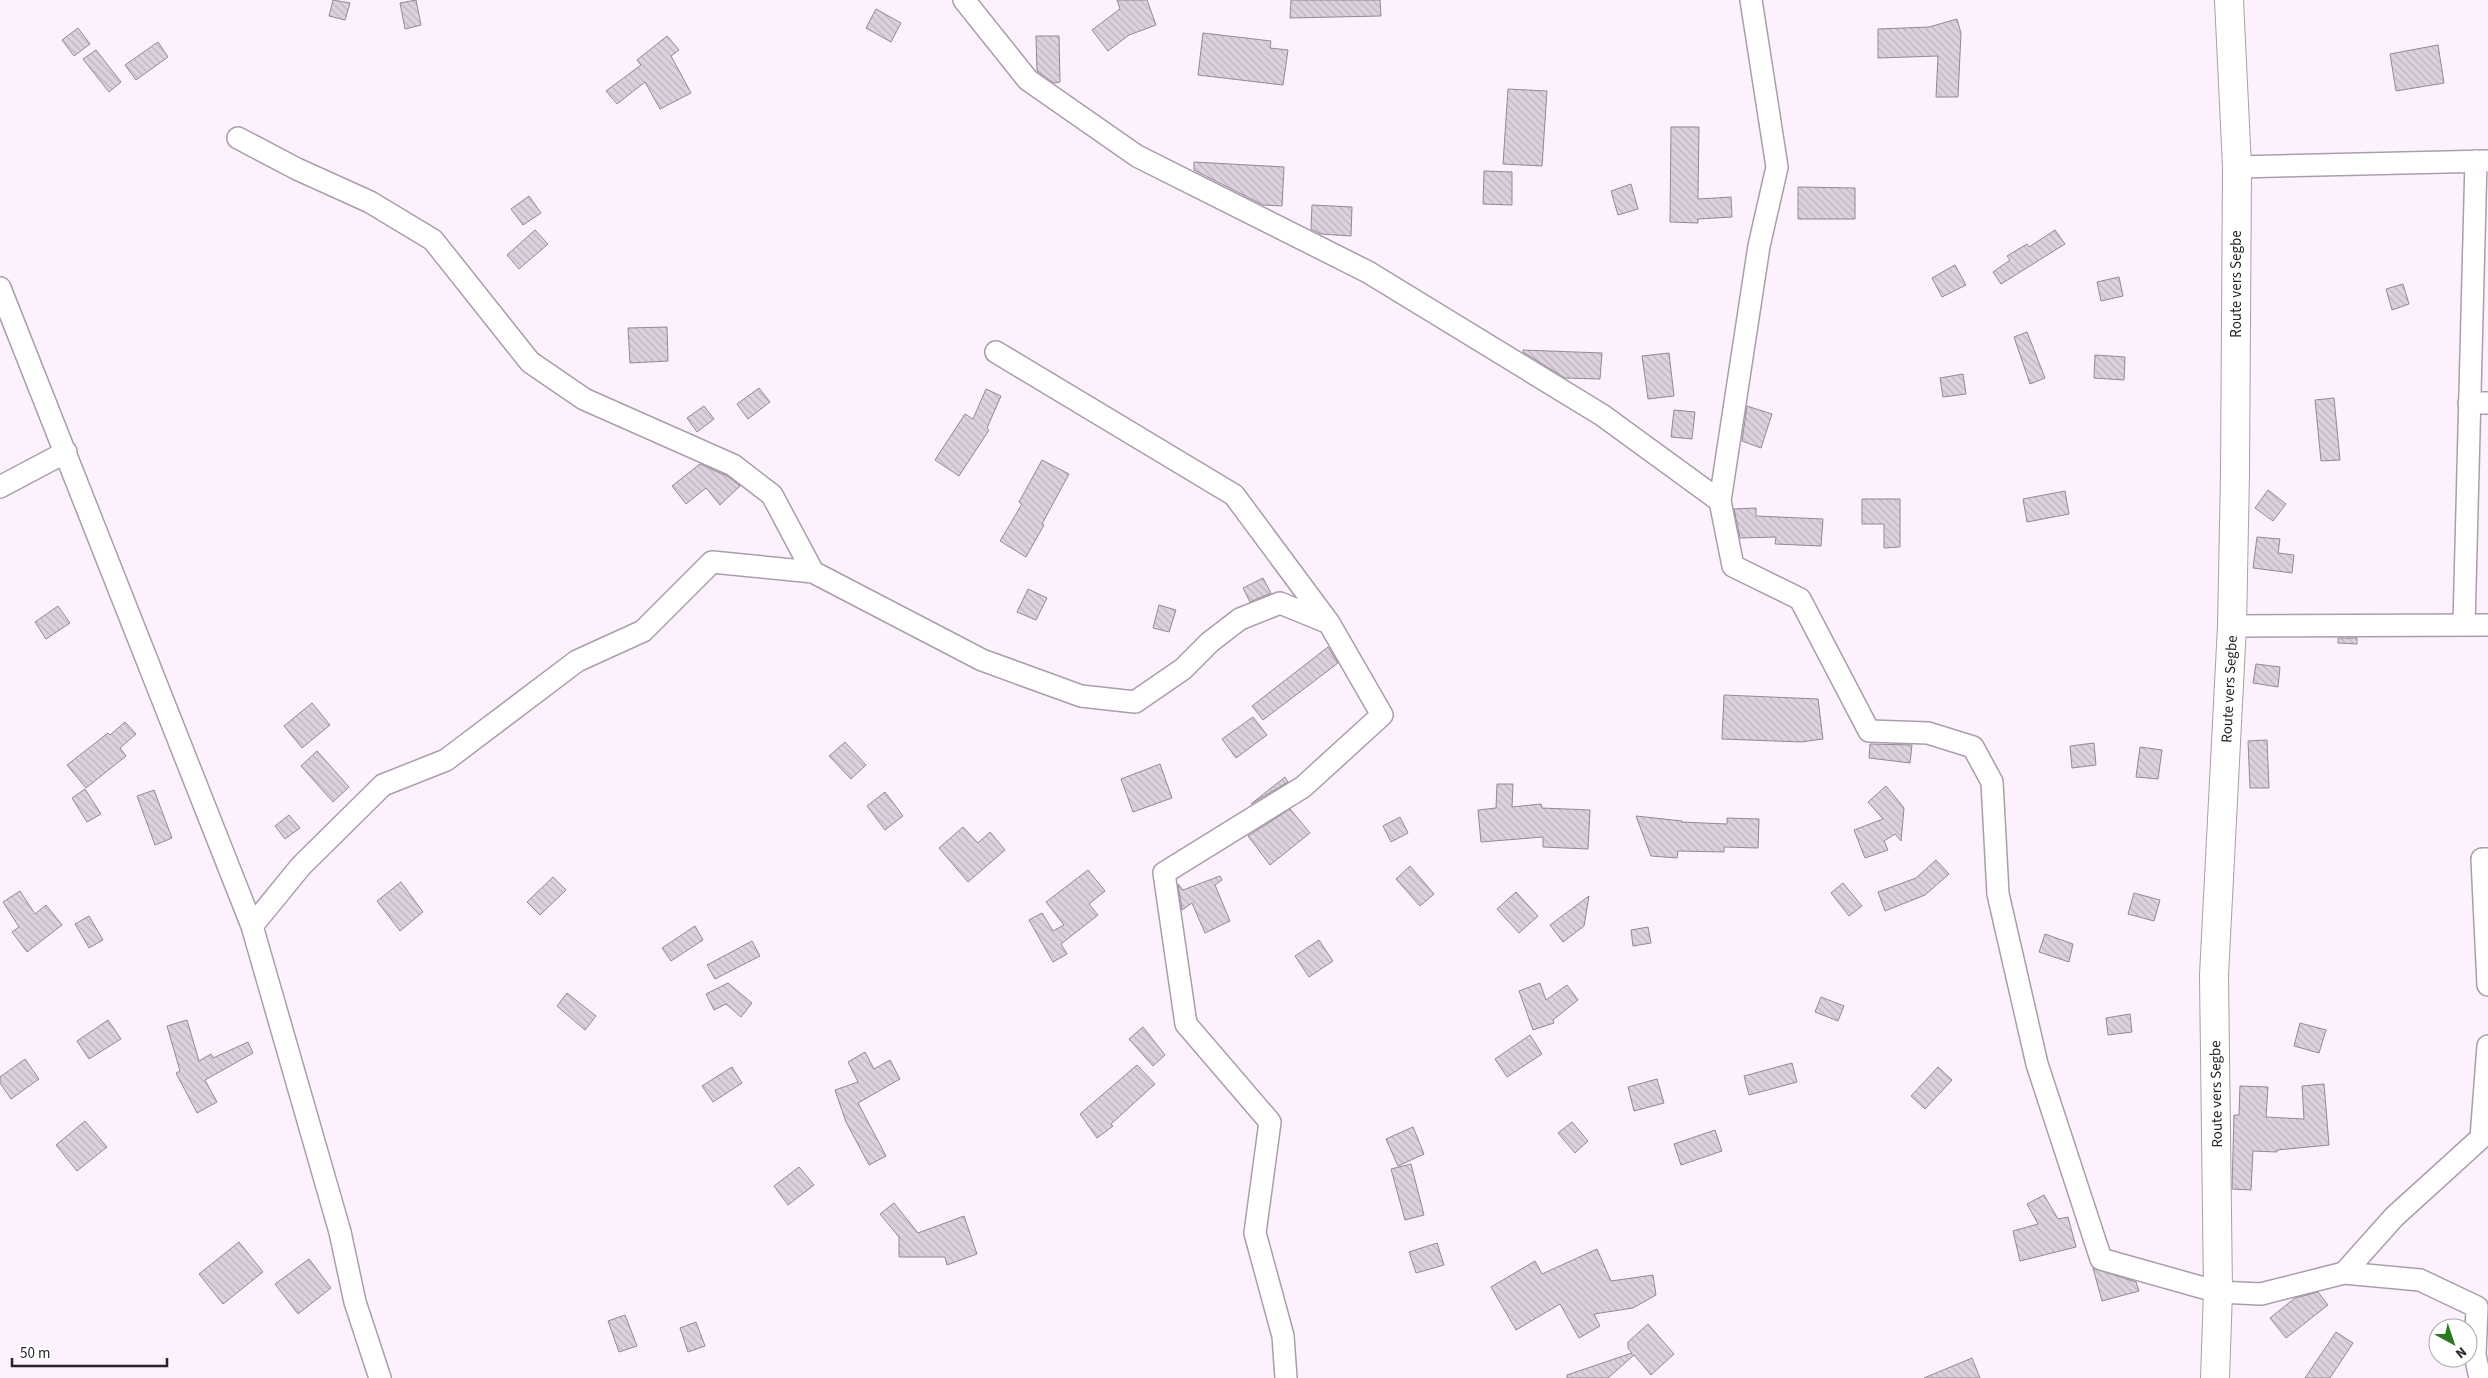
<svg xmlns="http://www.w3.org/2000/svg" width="2488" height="1378" font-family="'Source Sans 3',sans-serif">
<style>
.building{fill:url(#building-back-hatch);stroke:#948896}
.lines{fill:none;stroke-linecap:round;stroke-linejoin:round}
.street-casing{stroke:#aa9eac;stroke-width:24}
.secondary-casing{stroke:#aa9eac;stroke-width:30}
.street{stroke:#fff;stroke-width:21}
.secondary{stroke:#fff;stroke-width:28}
.labels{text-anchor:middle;stroke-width:5;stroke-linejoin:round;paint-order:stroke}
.street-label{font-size:15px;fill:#272328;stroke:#fff}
</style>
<defs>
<pattern id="building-back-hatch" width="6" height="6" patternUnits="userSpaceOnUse" patternTransform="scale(1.25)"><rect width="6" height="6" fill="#ddd1df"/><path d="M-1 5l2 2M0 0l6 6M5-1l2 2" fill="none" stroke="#beb3bf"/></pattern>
</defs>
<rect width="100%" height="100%" fill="#fcf1fd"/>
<!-- building -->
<path class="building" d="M333 0 350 3 345 20 329 16Z
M416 0 421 25 405 29 400 3Z
M1117 0H1147L1156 25 1129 35 1108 51 1092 30 1120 9Z
M1291 0H1380L1381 16 1290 18Z
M876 9 901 23 891 42 866 28Z
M1957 19 1961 33 1958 97H1936L1938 56 1878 58V29L1929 27Z
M78 28 90 44 74 56 62 40Z
M1203 33 1271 41 1270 48 1288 50 1283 85 1198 75Z
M667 36 679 50 671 56 691 93 660 109 645 82 617 104 606 91 641 65 637 60Z
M1036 36H1059L1060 82 1054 83 1037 71Z
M158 42 168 57 136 80 125 65Z
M2438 45 2444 83 2396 91 2390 54Z
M96 50 121 82 109 92 83 59Z
M1508 89 1547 91 1542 166 1503 164Z
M1671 127H1699L1698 199 1731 197 1732 217 1698 219V223L1670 222Z
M1194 162 1284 167 1282 206 1263 205 1194 170Z
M1484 171 1512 172V205L1483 204Z
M1631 184 1638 209 1618 215 1611 191Z
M1798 187 1855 188V219H1798Z
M529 196 541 213 523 225 511 209Z
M1312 205 1352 207 1351 236 1321 234 1311 229Z
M535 230 548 244 519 269 507 255Z
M2055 230 2065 244 2001 284 1993 272 2010 260 2007 256 2027 244 2029 247Z
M1955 265 1966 285 1942 297 1932 278Z
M2119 277 2123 296 2101 301 2097 282Z
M2403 284 2409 304 2392 310 2386 289Z
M667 327 668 361 630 363 628 328Z
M2027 332 2045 378 2030 384 2014 337Z
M1523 350 1602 353 1600 379 1565 378 1523 352Z
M1669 353 1674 396 1648 399 1642 356Z
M2095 355 2125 357 2124 380 2094 378Z
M1963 374 1966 394 1943 397 1940 378Z
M759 388 770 402 748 419 737 404Z
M986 389 1001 396 987 428 989 430 959 476 935 460 965 414 973 419Z
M2334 398 2340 460 2321 461 2315 400Z
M704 406 714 419 697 432 687 418Z
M1747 406 1772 414 1761 448 1742 441Z
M1674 410 1695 412 1692 439 1671 437Z
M1042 460 1069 474 1042 524 1044 525 1026 557 1000 541 1022 504 1019 502Z
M700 464 727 476 740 486 720 505 706 488 686 504 672 486Z
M2268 490 2286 504 2273 521 2255 508Z
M2065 491 2069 514 2027 522 2023 499Z
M1862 499H1900V547L1884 548V524H1862Z
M1756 508V516L1823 519 1821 546 1775 544 1776 537 1740 538 1734 509Z
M2257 537 2280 539 2278 553 2294 555 2292 573 2253 568Z
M1263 578 1271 593 1250 602 1243 588Z
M1028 589 1047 598 1036 620 1017 612Z
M1159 605 1176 610 1169 632 1153 628Z
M58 606 70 623 46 639 35 622Z
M2338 638H2357V644L2338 643Z
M1328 647 1338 663 1263 720 1252 706Z
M2256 664 2280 667 2278 687 2253 683Z
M1724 695 1818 699 1823 739 1801 742 1722 739Z
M312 703 330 725 302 748 284 726Z
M1253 717 1267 735 1236 758 1222 739Z
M125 722 136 734 120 748 126 756 86 788 67 765 108 733 110 735Z
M2267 740 2269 788H2250L2248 741Z
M845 742 866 765 851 779 829 756Z
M2094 743 2096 765 2072 768 2070 746Z
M1870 744 1912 745 1910 763 1869 758Z
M2140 747 2162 750 2158 779 2136 777Z
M317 751 349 787 333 802 301 766Z
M1160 764 1172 798 1133 812 1121 779Z
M1285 777 1288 782 1251 804Z
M1497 784H1513L1512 807 1541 804 1542 808 1590 810 1588 849 1543 847V837L1481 842 1478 810 1496 808Z
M1886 786 1904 808 1901 841 1895 834 1884 841 1888 850 1865 858 1854 830 1883 819 1868 802Z
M85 789 101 814 87 822 72 798Z
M154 790 172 838 155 845 137 796Z
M885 792 903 816 885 830 867 806Z
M1290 809 1310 833 1270 865 1248 836Z
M289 815 300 828 285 839 275 826Z
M1636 816 1682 821 1681 822 1727 824V818L1759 819 1758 848 1724 847V852L1678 851 1677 858 1651 856Z
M1400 817 1408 833 1391 842 1383 826Z
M963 827 978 843 990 832 1005 850 968 882 939 848Z
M1936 860 1949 874 1925 895 1885 911 1878 892 1916 878Z
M1410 866 1434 894 1420 906 1396 879Z
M1088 870 1105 891 1089 904 1098 915 1061 944 1067 954 1053 962 1029 920 1042 913 1053 931 1064 925 1046 902Z
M1220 876 1222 880 1215 885 1230 921 1205 933 1192 903 1182 910 1178 884 1183 890Z
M553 877 566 890 540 915 527 902Z
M401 882 423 912 400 931 377 901Z
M1843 883 1862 906 1849 916 1831 893Z
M20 891 35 914 46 905 62 925 27 952 12 932 19 927 3 902Z
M1516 892 1538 916 1519 933 1497 909Z
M2134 893 2160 900 2154 921 2128 914Z
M1589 896 1584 926 1563 942 1550 925Z
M89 916 103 940 89 948 75 924Z
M695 926 703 940 671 961 662 948Z
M1648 927 1651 943 1633 946 1631 930Z
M2045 934 2073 944 2069 962 2039 952Z
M1319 940 1333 961 1309 977 1295 956Z
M752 941 760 956 715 979 707 965Z
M728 983 752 1003 741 1017 726 1004 714 1010 706 994Z
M1540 983 1546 1000 1567 985 1578 1000 1553 1020 1554 1023 1533 1030 1519 991Z
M567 993 596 1016 585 1030 557 1006Z
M1821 997 1844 1006 1838 1021 1815 1012Z
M2130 1014 2132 1032 2108 1035 2106 1018Z
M108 1020 121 1039 89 1059 77 1041Z
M187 1020 199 1061 211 1054 213 1058 248 1042 253 1053 205 1080 217 1102 197 1113 176 1073 180 1071 167 1026Z
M2300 1023 2326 1030 2319 1053 2294 1046Z
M1143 1027 1165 1055 1153 1066 1129 1039Z
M1530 1035 1542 1054 1507 1077 1495 1059Z
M865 1052 874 1069 890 1060 900 1079 858 1103 886 1156 869 1165 846 1122 835 1090 858 1082 848 1062Z
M25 1059 39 1079 11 1099 0 1083V1077Z
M1792 1063 1797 1082 1749 1095 1744 1076Z
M1137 1065 1155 1084 1111 1124 1113 1126 1097 1138 1080 1114Z
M732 1067 742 1083 713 1102 702 1086Z
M1938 1067 1952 1080 1925 1109 1911 1096Z
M1657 1079 1664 1103 1634 1111 1628 1087Z
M2324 1084 2329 1145 2277 1150V1152L2253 1151 2251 1190 2232 1189 2234 1115H2239L2240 1086 2268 1087 2266 1117 2304 1119 2302 1086Z
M85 1121 107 1147 77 1171 56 1145Z
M1572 1122 1588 1141 1575 1153 1558 1133Z
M1413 1127 1424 1154 1398 1166 1386 1139Z
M1715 1130 1722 1151 1681 1165 1674 1144Z
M1411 1164 1424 1215 1405 1220 1391 1169Z
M799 1167 814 1185 788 1205 774 1186Z
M2044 1195 2058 1219 2068 1217 2076 1247 2020 1261 2013 1231 2038 1224 2027 1204Z
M894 1203 918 1233 964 1216 977 1254 947 1265 945 1257H899V1237L880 1214Z
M239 1242 263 1272 223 1304 199 1274Z
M1437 1243 1444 1265 1416 1273 1409 1252Z
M1597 1249 1611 1281 1653 1275 1656 1295 1633 1308 1594 1314 1600 1326 1579 1338 1560 1304 1516 1330 1491 1287 1535 1261 1542 1274Z
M309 1259 331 1288 298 1314 275 1284Z
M2093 1268 2136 1282 2139 1291 2102 1301Z
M2318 1292 2328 1305 2286 1338 2270 1318 2295 1298Z
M625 1315 637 1346 619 1352 608 1321Z
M696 1322 705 1346 688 1352 680 1328Z
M1648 1324 1674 1354 1651 1375 1634 1355 1608 1378H1567V1375L1632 1353 1628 1348V1342Z
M2336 1332 2353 1343 2330 1378H2305Z
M1972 1358 1980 1378H1924Z"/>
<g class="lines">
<defs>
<path id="street" d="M964 0 1028 80 1137 156 1368 272 1602 415 1720 501
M1751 0 1777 167 1759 246 1720 501 1733 566 1800 599 1869 731 1928 733 1973 747 1992 782 1998 894 2037 1064 2101 1259 2218 1292 2261 1294 2344 1273 2394 1217 2481 1138 2488 1046
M238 138 297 169 370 202 433 240 530 362 584 399 733 465 772 495 813 572
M2237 167 2488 161
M0 288 252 926 340 1232 355 1302 380 1378
M996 352 1234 495 1329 623 1382 715 1303 787 1164 873 1186 1024 1270 1122 1255 1233 1283 1336 1286 1378
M2469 403H2488
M0 487 66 452
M2464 625 2476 161
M2232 626 2488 625
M2488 859H2482L2488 985
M252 926 301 866 383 785 446 760 577 661 643 631 712 562 813 572 982 660 1081 696 1135 702 1183 669 1210 642 1240 619 1280 603 1329 623
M2344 1273 2420 1280 2477 1307 2475 1355 2480 1378"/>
<path id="secondary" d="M2215 1378 2218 1292 2214 975 2232 626 2235 474 2237 167 2229 0"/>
</defs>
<!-- street casing -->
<use href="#street" class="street-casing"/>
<!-- secondary casing -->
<use href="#secondary" class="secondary-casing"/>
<!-- street -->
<use href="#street" class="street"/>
<!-- secondary -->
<use href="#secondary" class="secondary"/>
</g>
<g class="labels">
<!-- street labels -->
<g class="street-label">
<text transform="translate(2236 284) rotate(-90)" y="5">Route vers Segbe</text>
<text transform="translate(2229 689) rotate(-87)" y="5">Route vers Segbe</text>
<text transform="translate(2216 1094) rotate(-91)" y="5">Route vers Segbe</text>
</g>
</g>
<!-- north arrow -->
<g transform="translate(2453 1343) rotate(140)"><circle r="24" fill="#ffffff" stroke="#a9a7a9"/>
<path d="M0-4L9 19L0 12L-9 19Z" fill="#2b7921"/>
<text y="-8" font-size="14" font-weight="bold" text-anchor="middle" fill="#272328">N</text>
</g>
<!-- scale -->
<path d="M12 1358v8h155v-8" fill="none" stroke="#272328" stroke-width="2.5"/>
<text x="20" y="1358" font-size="15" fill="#272328" stroke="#ffffff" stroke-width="4" paint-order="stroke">50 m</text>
</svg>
